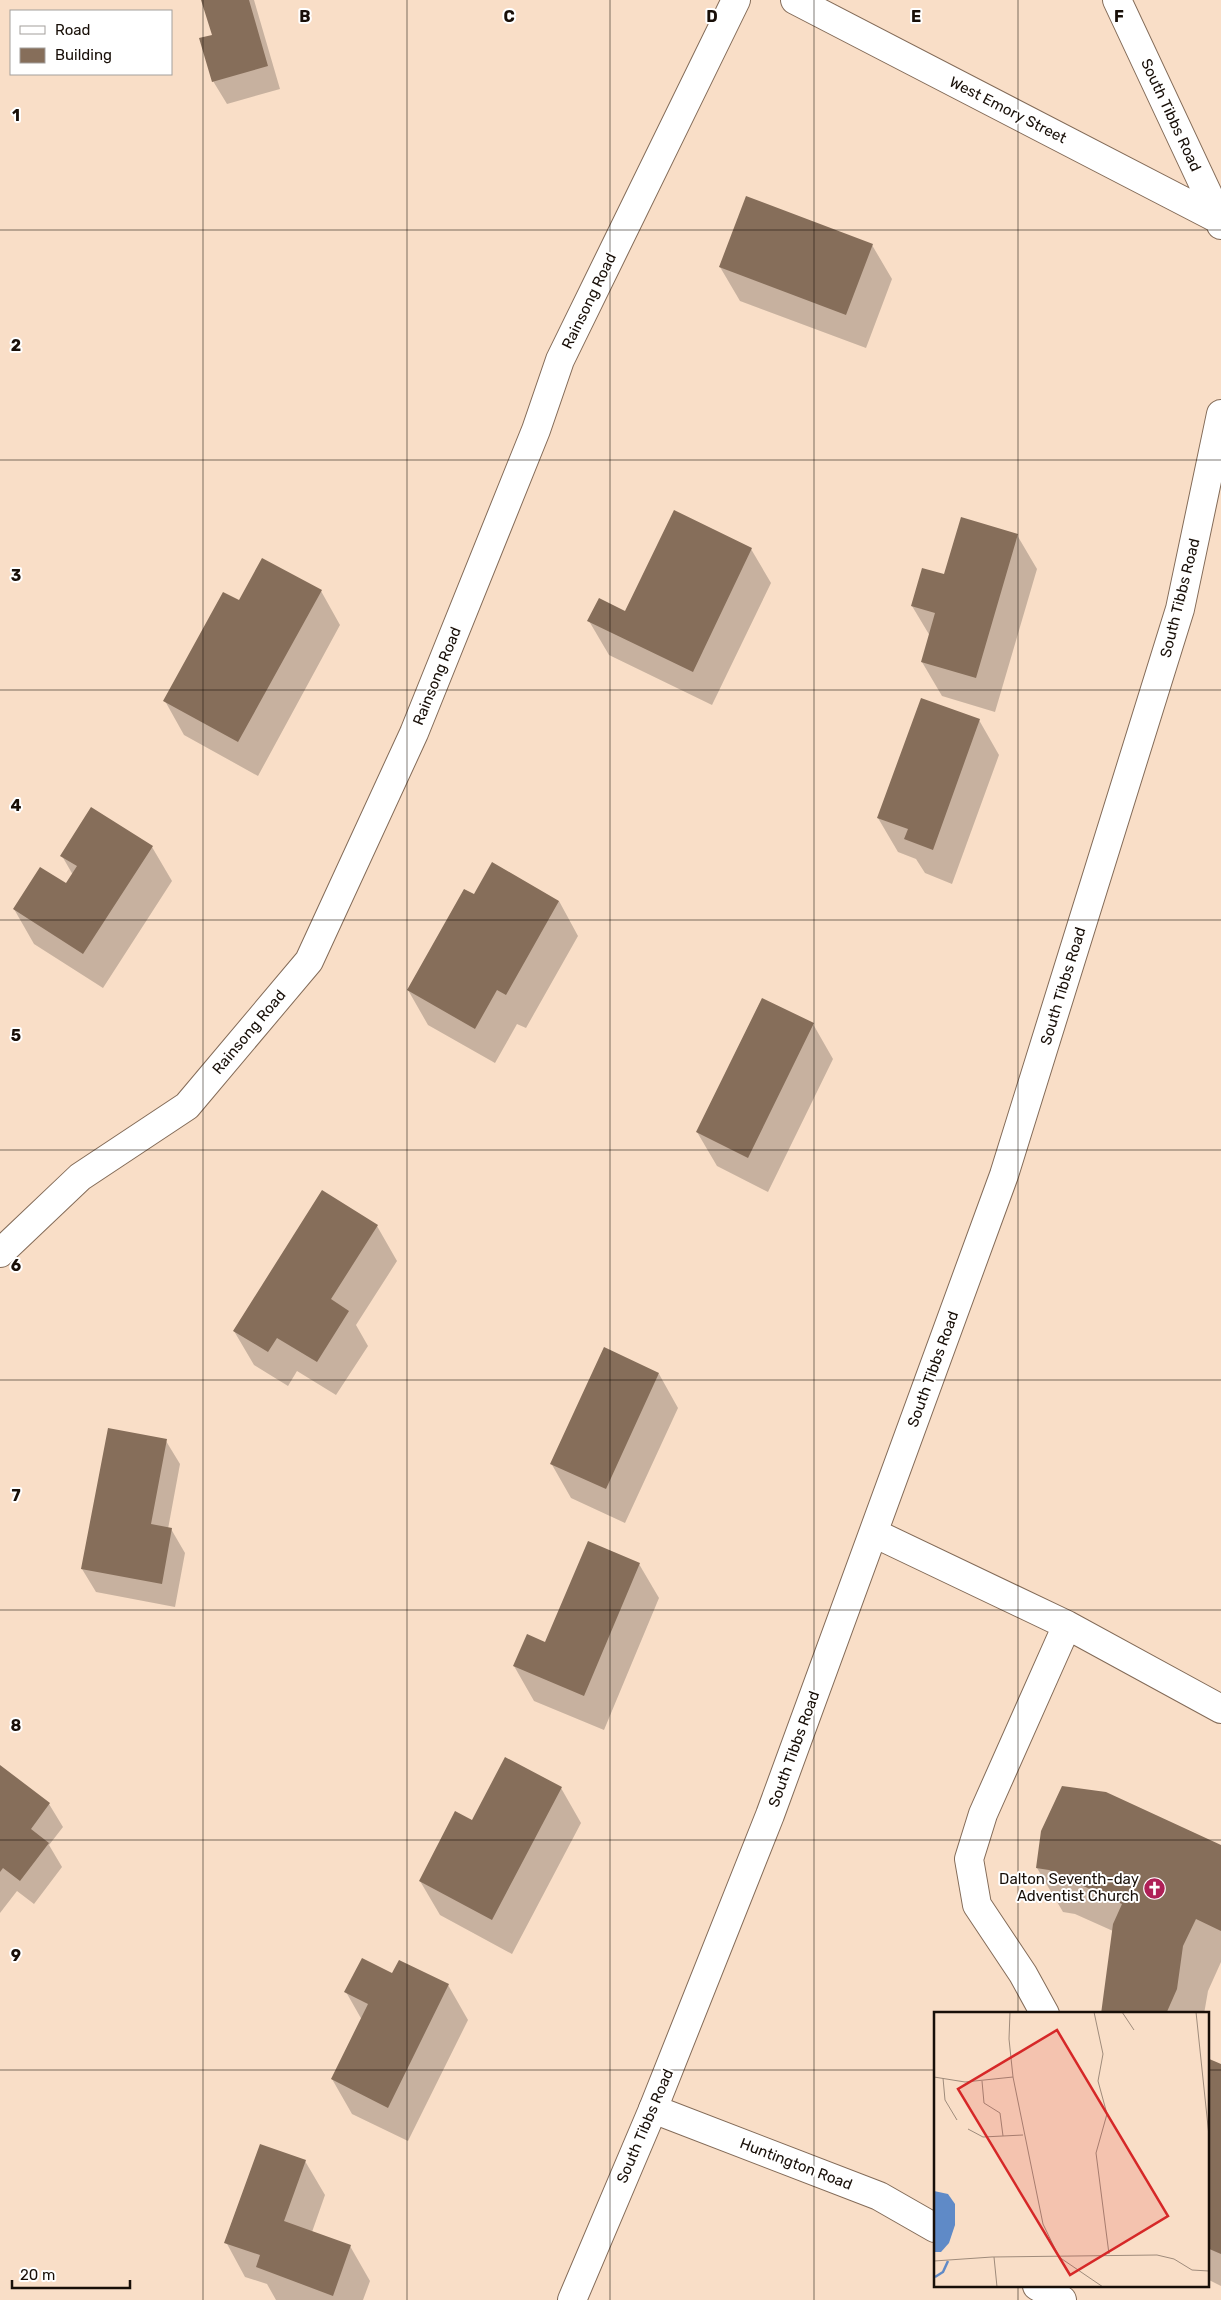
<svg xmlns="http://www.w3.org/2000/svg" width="1221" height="2300" font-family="Rubik,sans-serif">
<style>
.shadow{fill:#0003}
.building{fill:#866e5a}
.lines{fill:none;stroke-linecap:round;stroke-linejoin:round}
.street-casing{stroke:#836b58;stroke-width:30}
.secondary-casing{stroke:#836b58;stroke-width:30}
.street{stroke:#fff;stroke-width:28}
.secondary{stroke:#fff;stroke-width:28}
.grid{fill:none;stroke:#180f08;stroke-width:1;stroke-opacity:0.55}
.labels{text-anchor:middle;stroke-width:4;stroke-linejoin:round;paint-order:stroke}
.street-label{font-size:15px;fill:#180f08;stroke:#fff}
.poi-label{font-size:15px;fill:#180f08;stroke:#fff;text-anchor:end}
.inset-river{fill:none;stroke:#5f8ac7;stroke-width:2.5}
.inset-road{fill:none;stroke:#9f8b7b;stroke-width:1}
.view{fill:#d62828;fill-opacity:0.15;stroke:#d62828;stroke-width:2.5}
.inset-edge{fill:none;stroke:#180f08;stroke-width:2.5}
.grid-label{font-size:16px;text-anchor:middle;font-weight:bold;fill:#180f08;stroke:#fff;stroke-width:4;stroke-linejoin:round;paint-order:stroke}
</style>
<rect width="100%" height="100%" fill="#f9dec7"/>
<!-- shadow -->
<path class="shadow" d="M203 0H254L280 89 227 104 213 81V36Z
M872 245 892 279 866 348 740 301 720 267Z
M1017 535 1037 569 995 712 942 696 922 662 930 636 912 606 945 576Z
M751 549 771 583 712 705 609 655 589 621 626 612Z
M321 591 340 625 258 776 184 735 165 701 239 602Z
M979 720 999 755 952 884 925 873 916 859 898 852 878 818Z
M152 847 172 881 103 988 34 944 14 909 66 885 73 875 62 856Z
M474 896 559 901 578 936 526 1028 517 1024 495 1063 428 1025 408 990Z
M762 999 813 1024 833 1059 768 1192 717 1166 697 1132Z
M377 1226 397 1261 356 1325 368 1346 336 1395 297 1371 288 1386 254 1365 234 1331Z
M659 1374 678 1408 625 1523 571 1498 551 1463Z
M166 1441 180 1464 168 1529H171L185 1553 175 1607 96 1592 82 1569Z
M639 1564 659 1598 604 1730 534 1701 514 1666 546 1643Z
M0 1766 49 1804 63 1827 49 1845 62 1867 34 1904 17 1891 0 1913Z
M561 1788 581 1823 512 1954 440 1915 420 1881 472 1822Z
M1221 1846V1962L1208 1991 1204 2014H1103L1113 1931 1075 1914 1063 1912 1037 1868Z
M392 1975 448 1985 468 2020 408 2141 352 2114 332 2079 362 2020 346 1992Z
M1207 2059 1221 2066V2286L1207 2279Z
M305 2161 325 2195 312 2232 350 2246 370 2281 363 2300H276L267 2284 245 2277 226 2242Z"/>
<!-- building -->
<path class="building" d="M201 0H249L268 66 212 82 199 38 212 35Z
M746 196 873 244 846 315 719 267Z
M674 510 752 548 693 672 587 621 599 598 625 611Z
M961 517 1018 534 976 678 921 662 935 613 911 606 922 568 944 574Z
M262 558 322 590 238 742 163 701 223 592 239 600Z
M921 698 980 719 933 850 904 839 908 829 877 818Z
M91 807 153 846 83 954 13 909 40 867 66 883 77 866 60 856Z
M492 862 559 901 506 995 497 990 475 1029 407 990 464 889 474 894Z
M762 998 814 1023 748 1158 696 1132Z
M322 1190 378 1225 331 1299 349 1311 317 1362 277 1338 268 1352 233 1331Z
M604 1347 659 1373 606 1489 550 1464Z
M108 1428 167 1439 151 1524 172 1528 162 1584 81 1569Z
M588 1541 640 1563 584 1696 513 1666 527 1634 545 1642Z
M505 1757 562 1787 492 1920 419 1881 455 1811 472 1820Z
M0 1765 50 1803 31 1829 49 1843 20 1881 3 1868 0 1872Z
M1062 1786 1106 1792 1221 1845V1931L1196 1919 1183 1946 1177 1989 1166 2014H1101L1113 1924 1122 1904 1049 1870 1036 1868 1041 1831Z
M362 1958 392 1973 399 1960 449 1984 388 2108 331 2079 368 2004 344 1992Z
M1207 2058 1221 2064V2254L1207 2248Z
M260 2144 306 2160 284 2221 351 2245 333 2296 256 2267 260 2255 224 2243Z"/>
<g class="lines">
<defs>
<path id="street" d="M0 1253 80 1177 187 1106 309 961 414 733 536 430 560 360 736 0
M874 1533 1067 1625 1221 1709
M1045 2014 1023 1974 977 1905 969 1859 983 1814 1067 1625
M653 2109 879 2196 935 2228
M1037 2286 1062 2300"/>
<path id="secondary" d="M795 0 1220 220
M1117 0 1220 220 1221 225
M572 2300 653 2109 770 1815 1004 1175 1180 609 1221 414"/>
</defs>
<!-- street casing -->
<use href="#street" class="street-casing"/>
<!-- secondary casing -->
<use href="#secondary" class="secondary-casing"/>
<!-- street -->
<use href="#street" class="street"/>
<!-- secondary -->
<use href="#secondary" class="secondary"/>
</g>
<!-- grid -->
<path class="grid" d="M203 0V2300M407 0V2300M610 0V2300M814 0V2300M1018 0V2014M0 230H1221M0 460H1221M0 690H1221M0 920H1221M0 1150H1221M0 1380H1221M0 1610H1221M0 1840H1221M0 2070H935M1207 2070H1221M1018 2286V2300"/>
<!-- icons -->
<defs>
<symbol id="church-disc" viewBox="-11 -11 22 22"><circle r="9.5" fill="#af2057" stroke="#fff"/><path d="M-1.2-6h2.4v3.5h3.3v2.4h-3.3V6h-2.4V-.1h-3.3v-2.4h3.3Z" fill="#fff"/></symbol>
</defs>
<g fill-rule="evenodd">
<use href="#church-disc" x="1142" y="1876" width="25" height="25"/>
</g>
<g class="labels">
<!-- street labels -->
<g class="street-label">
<text transform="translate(1008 110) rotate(27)" y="5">West Emory Street</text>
<text transform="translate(1171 115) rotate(65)" y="5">South Tibbs Road</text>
<text transform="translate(589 301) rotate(-64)" y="5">Rainsong Road</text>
<text transform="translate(1180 598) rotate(-76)" y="5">South Tibbs Road</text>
<text transform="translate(437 676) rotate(-68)" y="5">Rainsong Road</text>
<text transform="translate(1063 986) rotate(-73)" y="5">South Tibbs Road</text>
<text transform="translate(249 1032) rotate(-50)" y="5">Rainsong Road</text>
<text transform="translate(933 1369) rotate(-70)" y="5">South Tibbs Road</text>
<text transform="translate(794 1749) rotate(-70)" y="5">South Tibbs Road</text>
<text transform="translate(645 2126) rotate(-67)" y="5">South Tibbs Road</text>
<text transform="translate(796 2164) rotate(21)" y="5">Huntington Road</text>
</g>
<!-- poi labels -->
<g class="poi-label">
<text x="1139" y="1884">Dalton Seventh-day<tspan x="1139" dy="17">Adventist Church</tspan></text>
</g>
</g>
<!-- overview -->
<g transform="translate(934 2012)">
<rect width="275" height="275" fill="#f9dec7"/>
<path d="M0 179 14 182 21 192V213L15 231 7 240H0Z" fill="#5f8ac7"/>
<path class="inset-river" d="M1 265 9 260 14 249"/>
<path class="inset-road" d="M76 0 75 27 79 65 109 212 125 245 169 275M160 0 169 42 164 69 173 102 162 141 175 242M188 0 200 18M262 0 275 124M0 65 31 70 79 65M9 66 11 88 23 108M48 69 50 91 66 101 69 124M34 117 49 125 89 123M60 245 63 275M0 249 58 245 223 243 240 247 258 258 275 259"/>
<path class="view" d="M123 18 234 204 136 263 24 77Z"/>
<rect width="275" height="275" class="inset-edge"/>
</g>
<g class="grid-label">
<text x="305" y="22">B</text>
<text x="509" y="22">C</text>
<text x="712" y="22">D</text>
<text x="916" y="22">E</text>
<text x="1119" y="22">F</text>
<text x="16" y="121">1</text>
<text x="16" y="351">2</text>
<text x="16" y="581">3</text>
<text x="16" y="811">4</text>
<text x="16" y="1041">5</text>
<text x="16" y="1271">6</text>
<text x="16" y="1501">7</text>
<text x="16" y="1731">8</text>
<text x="16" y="1961">9</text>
</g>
<!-- legend -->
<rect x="10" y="10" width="162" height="65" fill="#ffffff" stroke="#a39f9c"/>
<rect x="20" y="26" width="25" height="8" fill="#ffffff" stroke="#a39f9c"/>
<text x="55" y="35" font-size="15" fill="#180f08">Road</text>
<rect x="20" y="48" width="25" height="15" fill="#866e5a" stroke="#a39f9c"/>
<text x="55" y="60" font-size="15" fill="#180f08">Building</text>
<!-- scale -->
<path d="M12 2280v8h118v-8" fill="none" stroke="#180f08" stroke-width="2.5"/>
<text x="20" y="2280" font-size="15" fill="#180f08" stroke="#ffffff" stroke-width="4" paint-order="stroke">20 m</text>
</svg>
